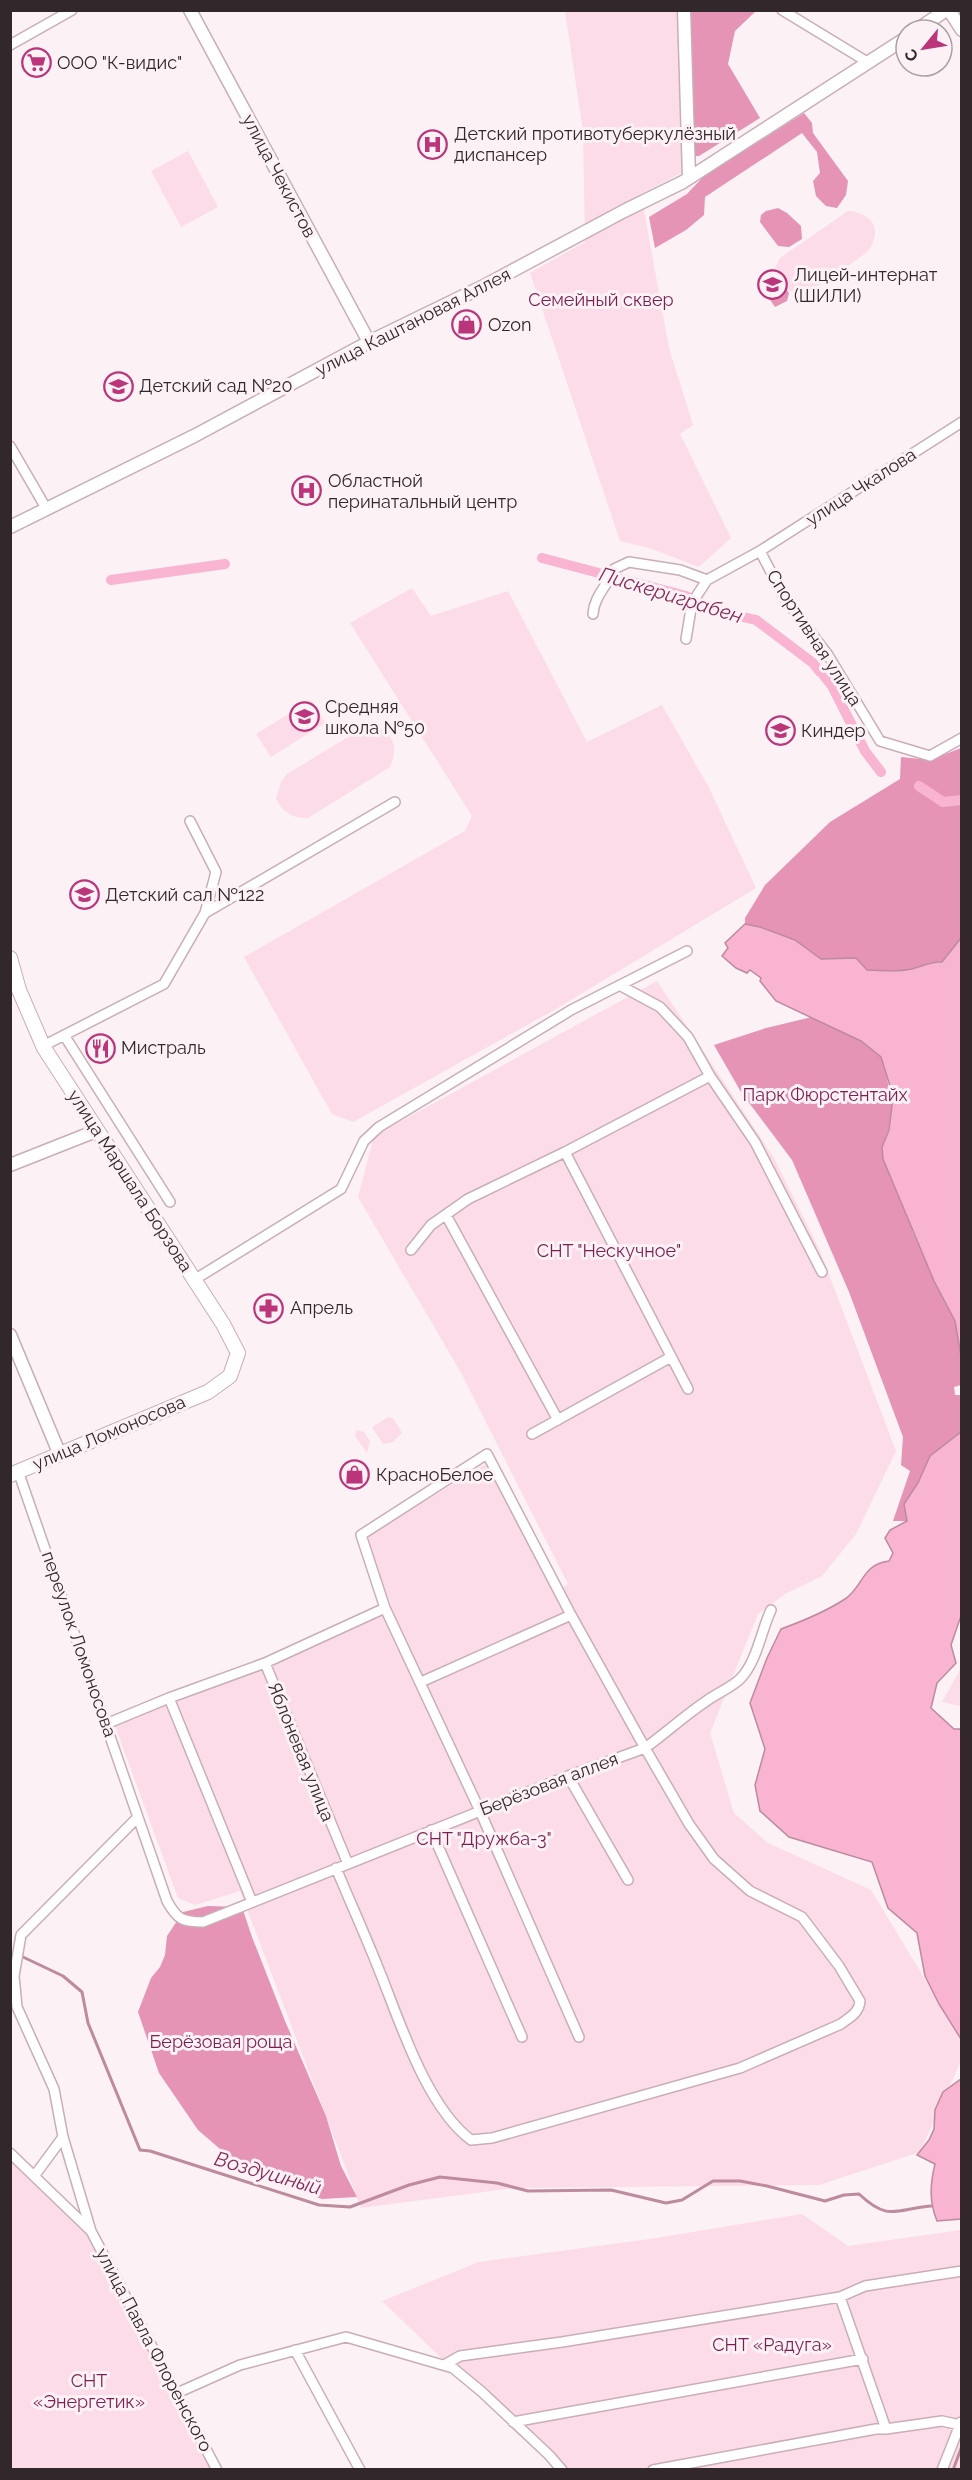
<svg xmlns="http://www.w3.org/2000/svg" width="972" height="2480" font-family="Raleway,sans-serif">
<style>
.green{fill:#fcdce8}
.forest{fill:#e594b6}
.water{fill:#f8b4d0;stroke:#bd8a9e;stroke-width:1.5}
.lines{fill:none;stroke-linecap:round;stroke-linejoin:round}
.stream{stroke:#bd8a9e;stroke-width:3}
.canal{stroke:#f8b4d0;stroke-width:10}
.minor-casing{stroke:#c9aeb8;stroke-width:12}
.tertiary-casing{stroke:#c9aeb8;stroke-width:15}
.secondary-casing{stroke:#c9aeb8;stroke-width:16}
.minor{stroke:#fff;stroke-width:9}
.tertiary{stroke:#fff;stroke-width:12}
.secondary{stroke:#fff;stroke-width:14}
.labels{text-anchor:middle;stroke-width:6;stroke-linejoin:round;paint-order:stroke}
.poi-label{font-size:18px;fill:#32272b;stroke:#fcf1f5;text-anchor:start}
.street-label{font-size:18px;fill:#32272b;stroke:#fcf1f5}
.park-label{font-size:18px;fill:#7c1f50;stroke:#fcf1f5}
.water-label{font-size:20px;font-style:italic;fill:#862958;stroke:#fcf1f5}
</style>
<rect width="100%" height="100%" fill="#fcf1f5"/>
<!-- green -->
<path class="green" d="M565 11H677L683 172 641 194 669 348 693 425 680 434 731 538 699 567 649 548 620 541 530 273 585 242 583 131Z
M188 151 218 207 181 227 151 171Z
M848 211C873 213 883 230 868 251 857 260 845 268 833 276 809 292 789 306 774 270L780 258Z
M412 588 431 616 508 591 587 742 662 705 709 788 756 888 556 1009 353 1122 332 1114 244 957 465 831 472 816 350 623Z
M311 700 325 723 271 757 256 734Z
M368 725C392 730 400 744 390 767L308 818C294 819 281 812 276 798L281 782 287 774Z
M657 981 774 1158 820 1251 896 1451 856 1534 822 1576 785 1594 758 1614 710 1733 734 1813 768 1843 871 1890 961 2039V2061L920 2152 819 2185 513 2188 361 2208 240 1891 195 1905 178 1898 114 1723 391 1605 364 1538 491 1461 559 1590 568 1584 460 1371 358 1197 374 1136Z
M388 1417 393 1418 402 1433 393 1442 383 1444 372 1427Z
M356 1430 364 1432 370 1441 367 1453 355 1436Z
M961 1668V1706L942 1702Z
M10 2153 92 2237 218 2469H11Z
M802 2214 848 2246 961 2230V2469H557L382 2301 479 2262 650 2239Z"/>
<!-- forest -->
<path class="forest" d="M687 11H756L735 31 728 64 760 118 699 156H691Z
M804 113 812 123 813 133 848 181 846 195 837 208 826 206 816 196 813 181 820 173 817 152 802 133 705 197 704 215 686 230 655 248 649 217 687 194 704 176Z
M778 208 787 213 801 226 802 239 789 247 778 246 760 222 761 215 766 211Z
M771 269 774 270 789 293 787 301 775 307 758 282 762 275Z
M961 748V938L942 962C931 961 923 966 912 969 898 972 882 971 867 970L856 958 821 959 795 940 760 927 745 924V918L765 885 830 822 900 779 901 757 930 760Z
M812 1017 861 1041 881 1057 885 1067 892 1105 891 1123 885 1139 913 1233 955 1321 961 1344V1385L954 1387 955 1395H961V1432L930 1456 918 1483 904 1504 908 1521H893L910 1471 901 1465 903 1437 849 1292 792 1160 741 1092 714 1045 766 1028Z
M208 1906 242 1907 252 1937 285 2021 326 2116 341 2166 357 2197 322 2199 286 2186 247 2162 227 2155 198 2130 159 2073 138 2012 151 1978 160 1967 165 1955 167 1936 183 1912Z"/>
<!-- water -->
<path class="water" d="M745 924 760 927 795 940 821 959 856 958 867 970C882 971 898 972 912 969 923 966 931 961 942 962L961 938V1356L955 1321 934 1281 883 1159 882 1147 889 1130 892 1105 890 1086 881 1057 861 1041 776 1001 760 981 761 978 750 970 747 973 736 968 722 956 728 948 725 943Z
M961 1432 962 1613 951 1645 956 1663 937 1683 931 1708 954 1729H961V2039L939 2004 925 1976 917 1933 888 1908 872 1862 789 1837 760 1811 755 1785 765 1749 750 1703 767 1658 781 1629C803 1621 825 1612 845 1599 863 1587 862 1564 889 1561L893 1553 885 1538 890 1530 907 1521 904 1504 918 1483 930 1456Z
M961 2079V2219L937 2221C929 2201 930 2185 935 2164L917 2155 929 2140 934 2129 935 2110 943 2092Z"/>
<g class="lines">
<!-- stream -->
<path class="stream" d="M10 1954 12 1955
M23 1957 63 1976 82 1992 88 2023 140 2150 150 2151 319 2205 350 2207 409 2185 440 2177 497 2183 528 2191 611 2190 666 2203 682 2200 713 2181H740L767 2186 825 2201 844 2195 859 2194C889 2222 895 2209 931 2206
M953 2470 962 2446"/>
<!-- canal -->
<path class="canal" d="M542 558 686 596 722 612 756 620 813 663 820 672
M111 580 225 564
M824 676 832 686 865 751 881 772
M919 786 943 802 962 800"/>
<defs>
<path id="minor" d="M782 10 869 63
M10 45 72 10
M10 446 46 508
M760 551 785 599 828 655 880 741 930 756 962 738
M593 614C594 596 608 585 614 569L629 562 680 570 707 580
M686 639 692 603 707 580 760 551 962 422
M190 821 216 872 205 913
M621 986 660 1007 688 1037 710 1076
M64 1035 170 1202
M43 1046 164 984 205 913 395 802
M565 1152 688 1389
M446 1215 558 1420
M411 1250 431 1225 468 1199 565 1152 710 1076 755 1142 822 1272
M194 1280 341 1189 364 1141 379 1127 571 1010 687 951
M532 1434 671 1357
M18 1471 167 1901C177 1919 182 1922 203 1922L568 1776 645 1748 571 1615 487 1454 361 1535 385 1608
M265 1663 385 1608 480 1811 579 2037
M421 1682 571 1615
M169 1698 252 1902
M106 1724 169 1698 265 1663 348 1864
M568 1776 628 1880
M431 1830 522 2037
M336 1868C351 1904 367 1939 381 1975 401 2025 427 2107 471 2140L492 2138 740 2068 841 2024C850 2017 859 2013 860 2001L839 1966 802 1917 750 1891 714 1859 689 1824 645 1748C666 1733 684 1716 705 1702 715 1694 731 1688 740 1679 757 1662 761 1631 771 1610
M10 2153 91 2231 217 2470
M35 2175 63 2137
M91 2231 63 2137 54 2089 17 2007 14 1976 21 1935 138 1817
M840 2297 886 2429 942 2421 960 2425
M295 2350 360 2470
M446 2364 460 2356 562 2342 840 2297 865 2286 962 2271
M177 2393 240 2365 346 2337 453 2368 482 2392 549 2455 562 2470
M513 2422 863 2359
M653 2470 876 2429H886
M942 2470 961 2422"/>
<path id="tertiary" d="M190 10 369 342
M684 10 689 177
M949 10 962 30
M917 30 946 10
M10 527 194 436 369 342 482 287 624 211 683 182 906 38
M10 1165 96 1131
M10 1335 60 1455"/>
<path id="secondary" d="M10 958 19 990 44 1048 223 1324 238 1353 230 1376 208 1392 10 1475"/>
</defs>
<!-- minor casing -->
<use href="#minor" class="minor-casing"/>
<!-- tertiary casing -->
<use href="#tertiary" class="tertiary-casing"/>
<!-- secondary casing -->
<use href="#secondary" class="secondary-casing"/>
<!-- minor -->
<use href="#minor" class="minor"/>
<!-- tertiary -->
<use href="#tertiary" class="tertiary"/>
<!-- secondary -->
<use href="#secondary" class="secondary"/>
</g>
<!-- icons -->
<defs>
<symbol id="supermarket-ring" viewBox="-11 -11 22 22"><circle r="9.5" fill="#fcf1f5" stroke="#ba357a" stroke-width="1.5"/><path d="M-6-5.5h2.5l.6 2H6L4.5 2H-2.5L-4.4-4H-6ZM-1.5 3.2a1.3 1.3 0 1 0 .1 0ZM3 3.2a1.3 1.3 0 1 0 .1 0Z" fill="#ba357a"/></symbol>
<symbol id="hospital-ring" viewBox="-11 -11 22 22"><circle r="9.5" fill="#fcf1f5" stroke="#ba357a" stroke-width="1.5"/><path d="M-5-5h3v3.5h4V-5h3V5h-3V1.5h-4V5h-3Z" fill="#ba357a"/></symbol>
<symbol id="school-ring" viewBox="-11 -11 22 22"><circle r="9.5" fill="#fcf1f5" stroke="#ba357a" stroke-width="1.5"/><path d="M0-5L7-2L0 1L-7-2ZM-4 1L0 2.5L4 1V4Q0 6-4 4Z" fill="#ba357a"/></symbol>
<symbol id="shop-ring" viewBox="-11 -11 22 22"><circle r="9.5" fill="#fcf1f5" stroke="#ba357a" stroke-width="1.5"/><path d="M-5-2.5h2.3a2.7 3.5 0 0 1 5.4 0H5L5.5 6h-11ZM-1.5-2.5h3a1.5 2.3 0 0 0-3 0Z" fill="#ba357a"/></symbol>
<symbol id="restaurant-ring" viewBox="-11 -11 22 22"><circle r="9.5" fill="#fcf1f5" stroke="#ba357a" stroke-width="1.5"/><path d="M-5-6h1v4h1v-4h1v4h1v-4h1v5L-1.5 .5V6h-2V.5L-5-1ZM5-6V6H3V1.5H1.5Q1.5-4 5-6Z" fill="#ba357a"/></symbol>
<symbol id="pharmacy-ring" viewBox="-11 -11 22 22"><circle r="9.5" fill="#fcf1f5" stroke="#ba357a" stroke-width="1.5"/><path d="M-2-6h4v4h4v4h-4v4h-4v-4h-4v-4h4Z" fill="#ba357a"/></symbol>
</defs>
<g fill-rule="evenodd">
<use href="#supermarket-ring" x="20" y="46" width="33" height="33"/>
<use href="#hospital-ring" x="416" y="128" width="33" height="33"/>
<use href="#school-ring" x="756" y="268" width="33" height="33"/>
<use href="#shop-ring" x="450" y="308" width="33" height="33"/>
<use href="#school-ring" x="102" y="370" width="33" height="33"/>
<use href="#hospital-ring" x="290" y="474" width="33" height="33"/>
<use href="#school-ring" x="288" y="700" width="33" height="33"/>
<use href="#school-ring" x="764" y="714" width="33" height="33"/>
<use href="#school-ring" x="68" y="878" width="33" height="33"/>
<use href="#restaurant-ring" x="84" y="1032" width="33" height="33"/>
<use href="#pharmacy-ring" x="252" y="1292" width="33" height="33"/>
<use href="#shop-ring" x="338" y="1458" width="33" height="33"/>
</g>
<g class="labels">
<!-- poi labels -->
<g class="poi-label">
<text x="57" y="69">ООО "К-видис"</text>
<text x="454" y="140">Детский противотуберкулёзный<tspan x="454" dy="21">диспансер</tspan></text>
<text x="794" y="281">Лицей-интернат<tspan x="794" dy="21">(ШИЛИ)</tspan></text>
<text x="488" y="331">Ozon</text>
<text x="139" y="392">Детский сад №20</text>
<text x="328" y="487">Областной<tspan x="328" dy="21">перинатальный центр</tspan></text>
<text x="325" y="713">Средняя<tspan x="325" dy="21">школа №50</tspan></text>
<text x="801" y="737">Киндер</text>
<text x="105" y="901">Детский сал №122</text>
<text x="121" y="1054">Мистраль</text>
<text x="290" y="1314">Апрель</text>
<text x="376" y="1481">КрасноБелое</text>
</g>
<!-- street labels -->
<g class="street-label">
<text transform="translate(279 176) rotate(62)" y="6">улица Чекистов</text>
<text transform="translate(413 322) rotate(-27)" y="6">улица Каштановая Аллея</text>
<text transform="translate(861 487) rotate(-33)" y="6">улица Чкалова</text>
<text transform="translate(814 638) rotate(57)" y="6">Спортивная улица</text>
<text transform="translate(130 1181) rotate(57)" y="6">улица Маршала Борзова</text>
<text transform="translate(109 1433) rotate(-23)" y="6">улица Ломоносова</text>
<text transform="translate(79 1644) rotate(71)" y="6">переулок Ломоносова</text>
<text transform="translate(301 1752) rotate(68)" y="6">Яблоневая улица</text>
<text transform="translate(549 1784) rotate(-21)" y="6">Берёзовая аллея</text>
<text transform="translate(154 2350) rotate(62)" y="6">улица Павла Флоренского</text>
</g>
<!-- park labels -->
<g class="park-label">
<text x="601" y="306">Семейный сквер</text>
<text x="825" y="1101">Парк Фюрстентайх</text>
<text x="609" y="1257">СНТ "Нескучное"</text>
<text x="484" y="1845">СНТ "Дружба-3"</text>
<text x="221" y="2048">Берёзовая роща</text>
<text x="772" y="2351">СНТ «Радуга»</text>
<text x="89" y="2387">СНТ<tspan x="89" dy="21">«Энергетик»</tspan></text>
</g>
<!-- water labels -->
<g class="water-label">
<text transform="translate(671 595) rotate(17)" y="7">Пискериграбен</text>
<text transform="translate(268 2173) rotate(16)" y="7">Воздушный</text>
</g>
</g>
<!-- border -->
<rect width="972" height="2480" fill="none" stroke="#32272b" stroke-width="24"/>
<!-- north arrow -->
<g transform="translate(924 48) rotate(240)"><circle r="28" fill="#fcf1f5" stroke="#aba0a4" stroke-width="1.5"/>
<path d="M0-4.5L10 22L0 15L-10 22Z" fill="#ba357a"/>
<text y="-9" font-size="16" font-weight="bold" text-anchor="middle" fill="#32272b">С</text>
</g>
</svg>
